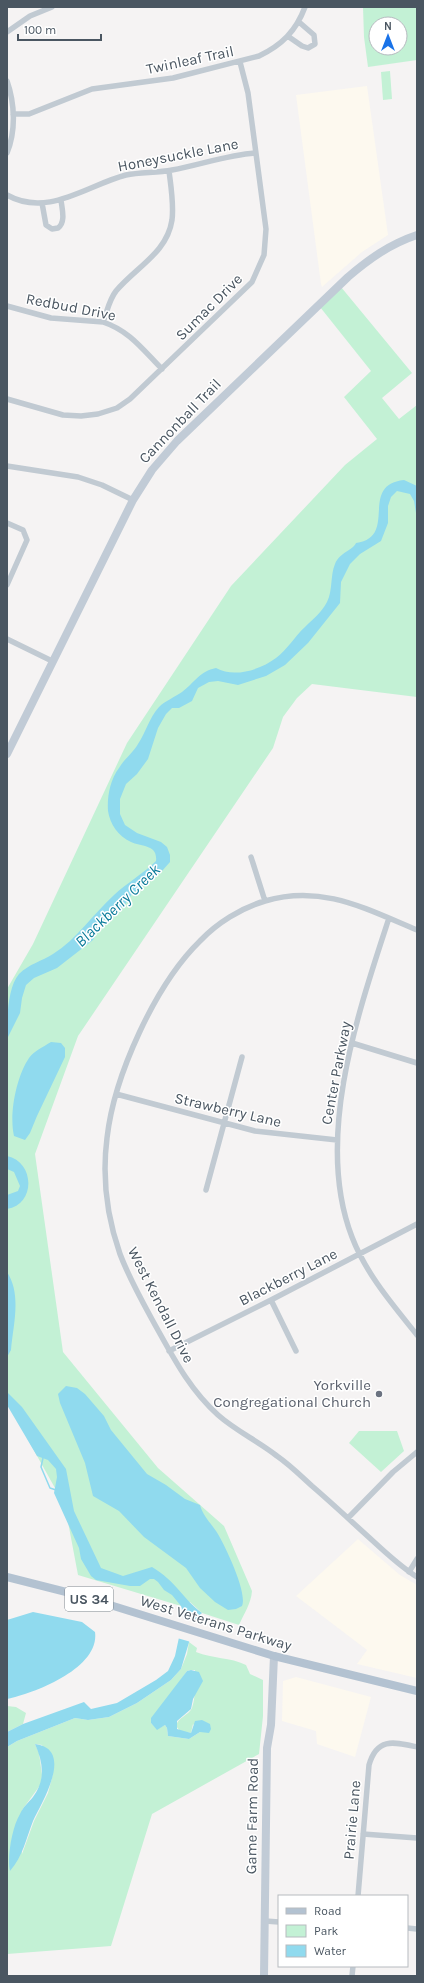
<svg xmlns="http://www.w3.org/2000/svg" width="424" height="1983" font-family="Karla,sans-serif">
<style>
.commercial{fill:#fdf9ef}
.green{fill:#c3f1d5;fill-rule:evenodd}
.water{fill:#90daee}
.pier{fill:#f5f3f3}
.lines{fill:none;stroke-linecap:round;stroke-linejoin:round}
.stream{stroke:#90daee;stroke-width:1.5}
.street{stroke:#c1cad2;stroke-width:5.5}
.secondary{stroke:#c1cbd6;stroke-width:8}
.primary{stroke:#b3c2d1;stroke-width:8}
.worship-dot{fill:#6b7280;stroke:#fff;stroke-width:1.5}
.labels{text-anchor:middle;stroke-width:3;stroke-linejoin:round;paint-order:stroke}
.shield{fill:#fff;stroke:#808990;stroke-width:1}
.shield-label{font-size:14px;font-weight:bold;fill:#4a5661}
.street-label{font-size:15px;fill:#4a5661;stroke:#fff}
.worship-label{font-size:15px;fill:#5b616d;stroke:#fff;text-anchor:end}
.water-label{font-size:16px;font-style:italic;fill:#0c7c9b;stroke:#fff}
</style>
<rect width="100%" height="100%" fill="#f5f3f3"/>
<!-- commercial -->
<path class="commercial" d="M367 86 388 235 362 252 322 287 321 284 296 95Z
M358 1539 400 1575 417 1585V1678L357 1664 367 1650 296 1596Z
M296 1677 371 1697 355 1757 317 1744 316 1731 282 1721 283 1681Z"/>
<!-- green -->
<path class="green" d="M363 7H417V60L368 67 364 37ZM376 24H400V48H376Z
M390 71 392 99 383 100 381 72Z
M341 287 412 373 382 398 399 419 417 405V697L312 684 297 698 283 717 273 748 78 1036 35 1154 63 1352 158 1468 224 1526 252 1591C251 1604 244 1613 239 1625L202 1613 190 1602 181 1606 78 1575 65 1506 7 1402V989L33 944 127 743 231 586 345 465 377 439 344 397 371 371 320 307Z
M359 1431H397L404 1451 381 1472 349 1443Z
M189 1642 197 1648 196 1652C213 1659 230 1657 246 1665L250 1674 263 1680V1716L259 1754 152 1814 111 1946 7 1954V1747L17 1741 75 1718 88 1720 109 1717 137 1703 171 1680 181 1669 187 1654ZM191 1670H195C195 1683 196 1696 192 1708 188 1716 178 1717 176 1726L180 1731 191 1733 193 1724 200 1732 189 1739 168 1736 167 1728 165 1725 157 1729 151 1723 187 1671ZM35 1744 42 1745 53 1774 48 1793 34 1821 22 1854V1810L41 1784 42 1775 39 1753Z
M7 1706 16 1707 26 1713 23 1724 7 1732Z"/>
<!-- water -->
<path class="water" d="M404 480 417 486V519L414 501 410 494 397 491 391 497 388 506V523L381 541 360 554 350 564 341 582 340 603 308 643 285 665 266 676 238 685 218 681 209 682 198 688 192 701 179 708H172L166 714 158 728 148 759 137 774 126 784 120 799V814L125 825 137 833 161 842 167 847 170 855V862L162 871 132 894 124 906 104 920 93 940 57 968 34 978 26 985 22 998 20 1013 7 1039C7 1021 7 988 19 974 29 964 42 961 53 954 77 939 93 914 114 895 127 883 144 873 156 861 158 844 141 847 131 842 118 836 110 824 108 811 107 797 110 780 119 768 124 759 133 753 138 744 146 732 149 718 159 707 165 701 175 697 182 692 194 683 200 671 216 668 234 678 260 670 276 658 287 650 295 636 305 627 313 619 321 613 327 602 333 590 330 576 335 564 340 552 352 551 356 543 399 537 358 485 404 480Z
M51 1042 61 1043 65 1048V1057L37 1116 30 1133 25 1140 14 1136C9 1115 16 1077 29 1058 34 1051 43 1047 51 1042Z
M7 1156C35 1162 36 1204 7 1209V1195L18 1191 20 1186 14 1172 7 1169Z
M7 1272C22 1295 13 1325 11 1350L7 1357Z
M66 1386 77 1388 85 1394 104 1416 111 1430 147 1474 166 1485 185 1499 200 1505C203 1516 210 1522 216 1531 224 1543 248 1593 242 1606L236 1609 228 1610 215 1602 200 1588 186 1568 144 1537 119 1511 93 1496 85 1463 60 1403 58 1394Z
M7 1392 22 1407 66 1469 74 1511 101 1568 123 1576 152 1567C176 1581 183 1599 202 1613L196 1619 181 1669 171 1680 137 1703 109 1717 88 1720 75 1718 17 1741 7 1747V1732L23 1724 84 1702 91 1709 117 1703 156 1680 168 1671 175 1656 184 1614 181 1606 172 1595 164 1590 158 1582 154 1579H150L140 1586H130L96 1580 91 1576 81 1559 79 1548 54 1493 57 1477 56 1469 48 1460 37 1456 7 1405Z
M33 1612 82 1622 95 1632C100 1668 35 1693 7 1699V1620Z
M191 1670 199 1672 203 1681 193 1699 191 1709 177 1721V1729L191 1733 195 1721 202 1720 210 1724 211 1729 209 1733 200 1732 189 1739 168 1736 167 1728 165 1725 157 1730 151 1723V1718L187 1671Z
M35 1744C75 1749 42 1802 33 1821 26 1839 23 1856 10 1871 7 1857 12 1827 20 1814 23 1807 29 1802 33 1797 46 1780 43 1762 35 1744Z"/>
<!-- pier -->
<path class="pier" d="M182 1617 197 1622 191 1642 177 1638Z"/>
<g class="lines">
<!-- stream -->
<path class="stream" d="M43 1458 41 1467 50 1488 56 1490"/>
<!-- street -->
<path class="street" d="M7 32 30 16 52 7
M289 37 302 46 308 48 315 44 314 35 299 22
M7 81C15 104 16 131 7 153
M13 114H29L92 89 173 78 259 56C282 45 296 31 305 7
M7 195C48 218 87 185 126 175 141 172 157 173 172 170 200 165 227 155 255 153
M42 203 46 225 52 229 58 228C66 222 62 209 61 200
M7 306 51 318 103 322C130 331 143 350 162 369
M103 322C107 312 109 300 116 291 136 267 167 253 172 220 174 204 171 187 169 171
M7 399 63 415 81 416 98 414 117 408 130 399 155 375 252 282 264 255 266 229 248 93 240 62
M7 466 78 477 102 485 133 500
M7 523 23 530 27 540 7 585
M7 639 52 661
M251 857 265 901
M389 918C358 1013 314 1139 352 1237 366 1274 393 1305 417 1335
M417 930C366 909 322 884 265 901 241 908 217 923 200 941 155 985 114 1076 107 1138 102 1177 107 1217 120 1254 129 1278 142 1301 154 1323 173 1357 189 1389 218 1415 236 1431 258 1441 277 1456 290 1465 301 1476 312 1486 333 1504 353 1523 373 1541 387 1554 401 1567 417 1577
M352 1043 417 1063
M116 1094 255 1131 337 1140
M206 1190 242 1057
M271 1300 296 1351
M169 1351 271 1300 417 1224
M348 1518 393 1472 417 1452
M409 1572 417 1559
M363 1834 417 1838
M358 1896 369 1765C377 1737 394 1742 417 1747
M265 1921 279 1922
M407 1928 417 1929
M352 1976 353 1966"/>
<!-- secondary -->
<path class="secondary" d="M7 754 133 500 152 470 177 441 348 277C369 259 390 244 417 235
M264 1976 267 1748 271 1725 274 1656"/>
<!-- primary -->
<path class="primary" d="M7 1577 78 1595 274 1656 417 1691"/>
</g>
<!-- markers -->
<circle class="worship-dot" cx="379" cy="1394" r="4"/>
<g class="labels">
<!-- shield labels -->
<rect class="shield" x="65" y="1587" width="48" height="24" rx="3"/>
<g class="shield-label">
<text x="89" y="1604">US 34</text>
</g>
<!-- street labels -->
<g class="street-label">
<text transform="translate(190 60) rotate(-12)" y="5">Twinleaf Trail</text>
<text transform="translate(178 155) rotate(-11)" y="5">Honeysuckle Lane</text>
<text transform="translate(71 307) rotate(11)" y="5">Redbud Drive</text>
<text transform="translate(209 307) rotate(-45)" y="5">Sumac Drive</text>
<text transform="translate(180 421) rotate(-46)" y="5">Cannonball Trail</text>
<text transform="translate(336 1073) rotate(-79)" y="5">Center Parkway</text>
<text transform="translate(228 1110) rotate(13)" y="5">Strawberry Lane</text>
<text transform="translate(288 1277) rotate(-27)" y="5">Blackberry Lane</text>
<text transform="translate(161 1305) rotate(63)" y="5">West Kendall Drive</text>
<text transform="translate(216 1623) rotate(17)" y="5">West Veterans Parkway</text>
<text transform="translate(252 1816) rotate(-89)" y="5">Game Farm Road</text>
<text transform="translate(352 1820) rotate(-85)" y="5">Prairie Lane</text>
</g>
<!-- worship labels -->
<g class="worship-label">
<text x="371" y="1390">Yorkville<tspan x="371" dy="17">Congregational Church</tspan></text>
</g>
<!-- water labels -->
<g class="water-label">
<text transform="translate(117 905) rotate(-44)" y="6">Blackberry Creek</text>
</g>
</g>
<!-- border -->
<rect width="424" height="1983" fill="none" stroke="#4a5661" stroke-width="16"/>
<!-- legend -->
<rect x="278" y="1895" width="130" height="72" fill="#ffffff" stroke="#b7bbc0"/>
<rect x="286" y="1908" width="20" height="6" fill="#b3c2d1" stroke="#b7bbc0"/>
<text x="314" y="1915" font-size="12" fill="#4a5661">Road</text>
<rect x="286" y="1925" width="20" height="12" fill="#c3f1d5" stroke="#b7bbc0"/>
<text x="314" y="1935" font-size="12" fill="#4a5661">Park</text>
<rect x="286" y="1945" width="20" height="12" fill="#90daee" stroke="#b7bbc0"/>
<text x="314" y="1955" font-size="12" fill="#4a5661">Water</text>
<!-- north arrow -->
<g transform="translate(388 36)"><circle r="19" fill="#ffffff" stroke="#b7bbc0"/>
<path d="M0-3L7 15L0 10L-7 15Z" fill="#1a73e8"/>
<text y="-6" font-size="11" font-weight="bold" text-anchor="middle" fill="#4a5661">N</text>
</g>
<!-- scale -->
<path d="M18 34v6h83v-6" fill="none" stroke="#4a5661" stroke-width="2"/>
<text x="24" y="34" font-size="12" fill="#4a5661" stroke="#ffffff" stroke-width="3" paint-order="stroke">100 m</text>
</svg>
